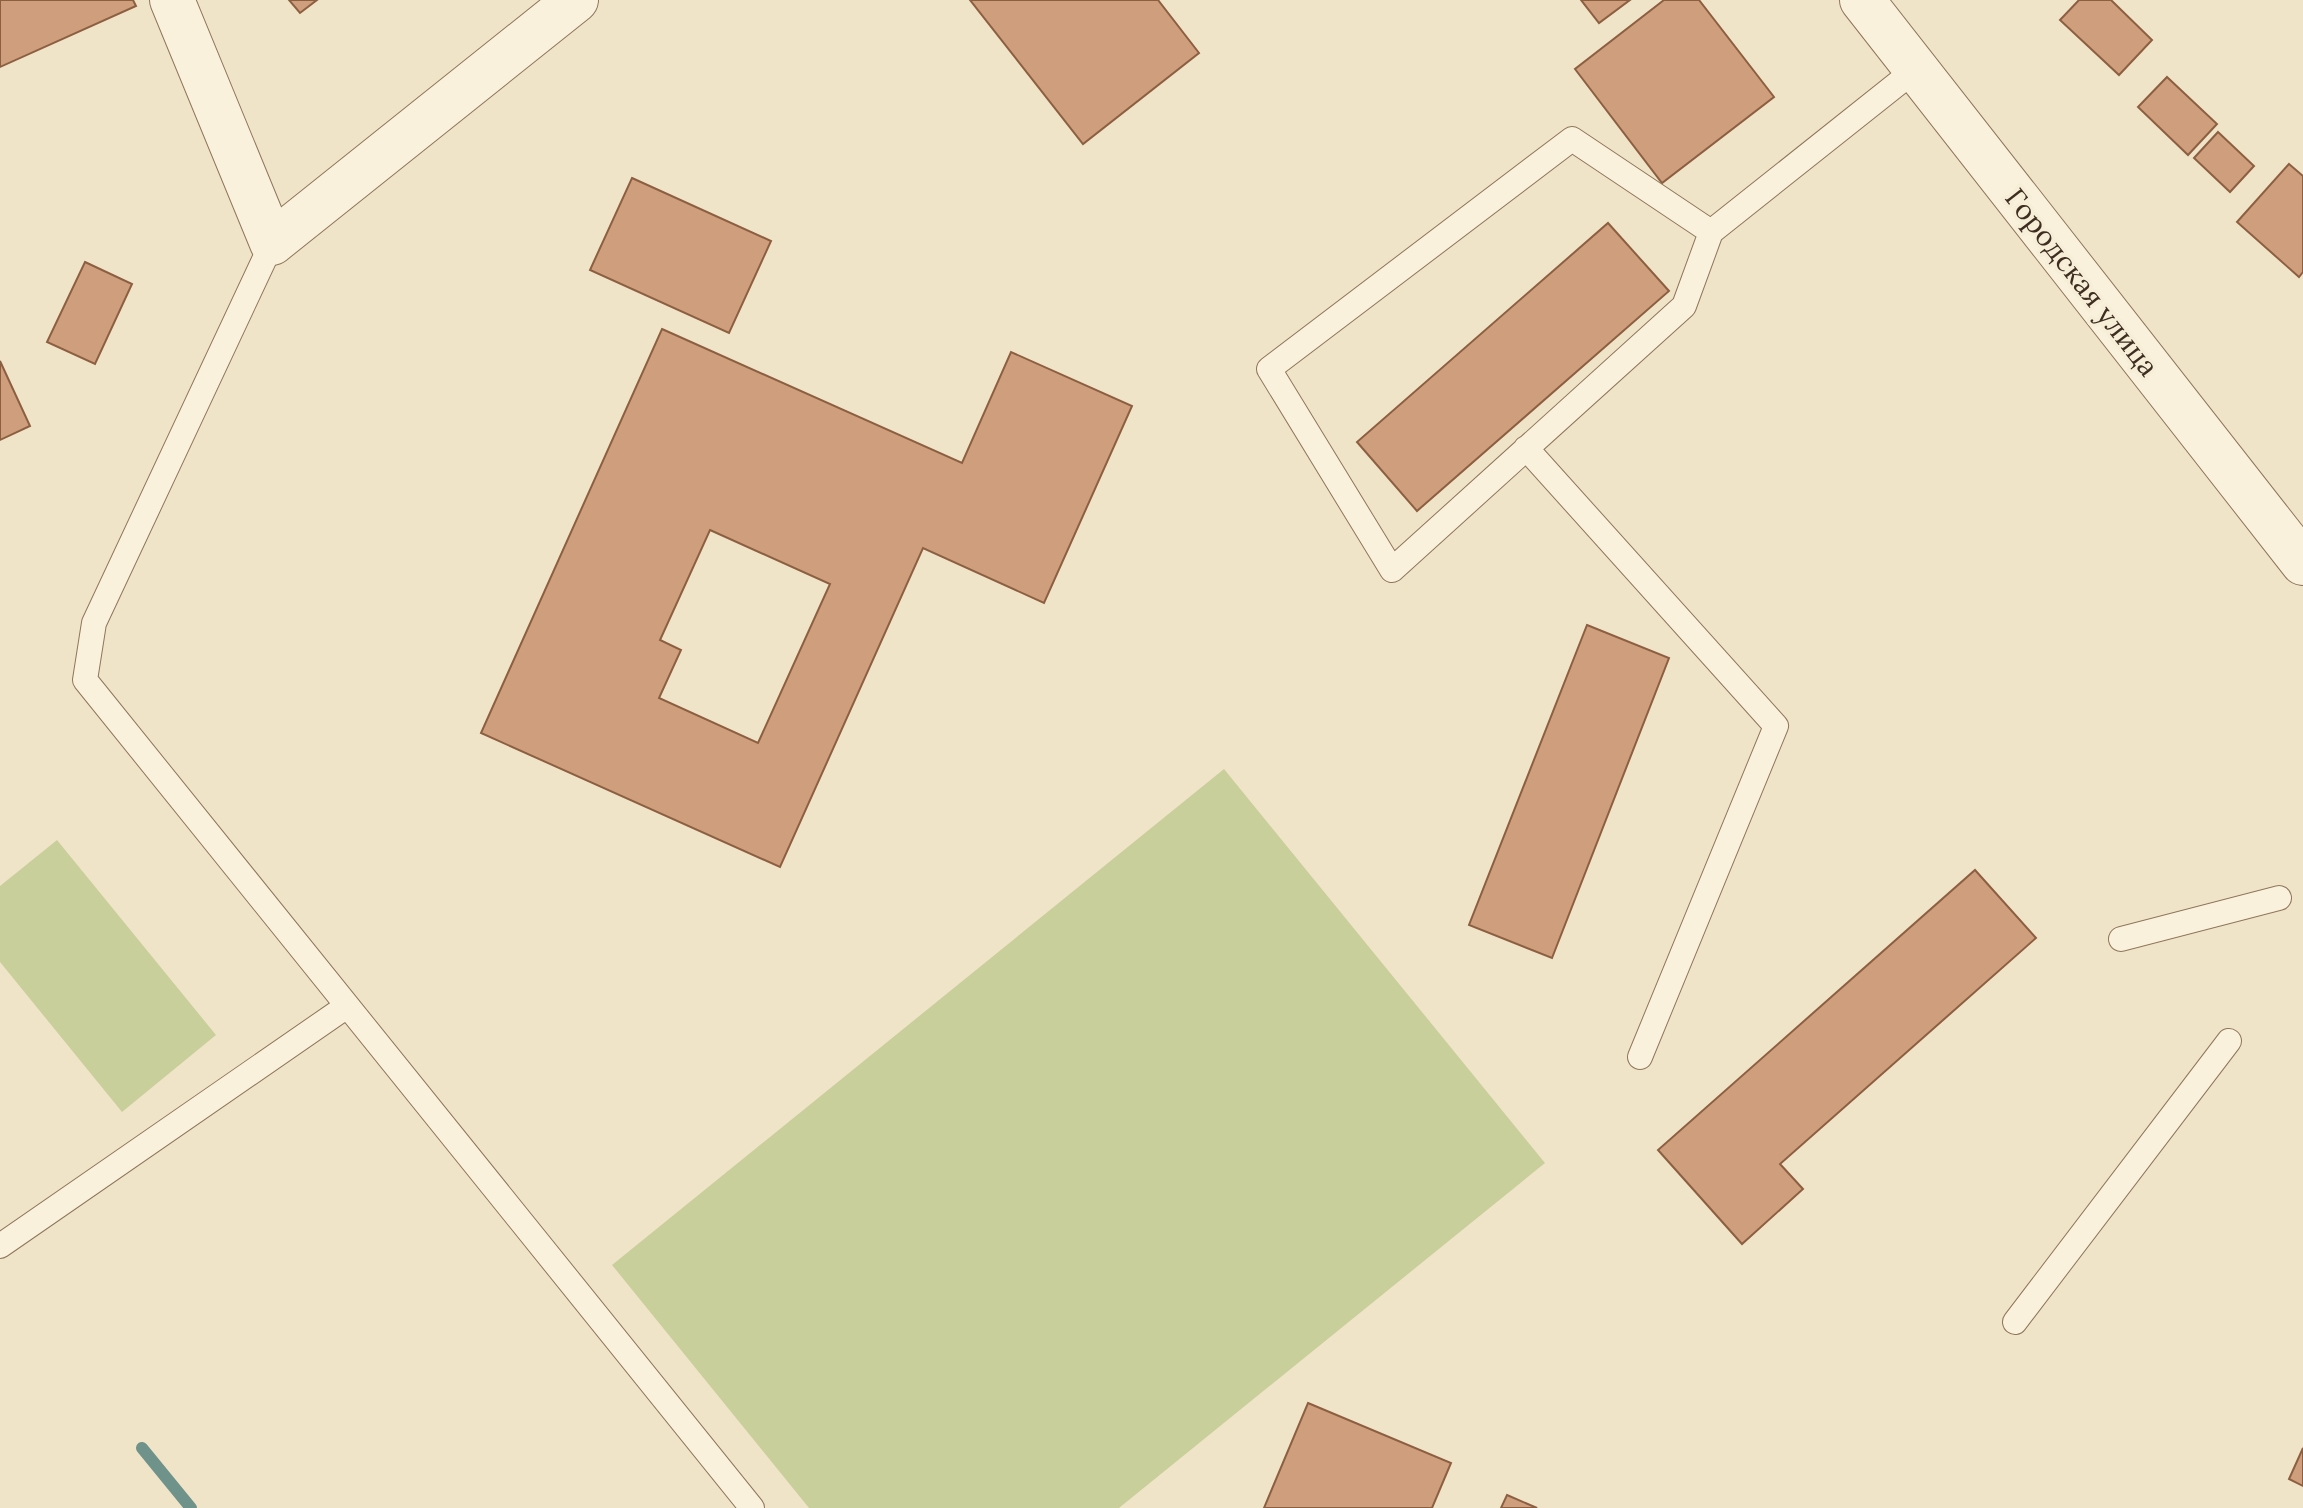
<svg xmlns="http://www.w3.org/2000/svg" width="2303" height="1508" font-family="Lora,serif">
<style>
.green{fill:#c9cf9b}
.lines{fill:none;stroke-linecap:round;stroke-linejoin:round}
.stream{stroke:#6f938a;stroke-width:12}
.building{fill:#cf9f7d;stroke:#8d5f41;stroke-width:2;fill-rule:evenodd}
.service-casing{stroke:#8d765c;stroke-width:26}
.minor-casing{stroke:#8d765c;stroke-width:46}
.tertiary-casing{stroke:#8d765c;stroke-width:46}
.service{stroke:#faf1dc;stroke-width:24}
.minor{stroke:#faf1dc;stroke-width:44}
.tertiary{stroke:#faf1dc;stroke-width:44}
.labels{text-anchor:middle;stroke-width:7;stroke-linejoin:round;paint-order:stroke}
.street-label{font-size:28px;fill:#3d2e20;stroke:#f7eed8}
</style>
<rect width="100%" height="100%" fill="#f0e4c8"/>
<!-- green -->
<path class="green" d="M1224 769 1545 1163 1119 1508H809L612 1265Z
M57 840 216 1035 122 1112 0 962V886Z"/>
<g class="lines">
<!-- stream -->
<path class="stream" d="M142 1448 191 1508"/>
</g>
<!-- building -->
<path class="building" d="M0 0H133L136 6 0 67Z
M289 0H317L300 13Z
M970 0H1158L1199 53 1083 144Z
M1581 0H1630L1599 23Z
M1664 0H1699L1774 97 1662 183 1575 69Z
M2079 0H2111L2152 40 2119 75 2060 20Z
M2167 77 2217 124 2188 155 2138 107Z
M2218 132 2254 166 2230 192 2194 158Z
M2289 164 2303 176V272L2299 277 2237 222Z
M632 178 771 241 729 333 590 270Z
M1608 223 1669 291 1417 511 1357 442Z
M85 262 132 284 95 364 47 342Z
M662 329 962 463 1011 352 1132 406 1044 603 923 548 780 867 481 733ZM710 530 830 584 758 743 659 698 681 650 660 640Z
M0 361 30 426 0 440Z
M1587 625 1669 658 1552 958 1469 925Z
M1975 870 2036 938 1780 1164 1803 1189 1742 1244 1658 1150Z
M1308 1403 1451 1463 1432 1508H1264Z
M2303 1448V1486L2289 1479Z
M1507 1495 1537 1508H1501Z"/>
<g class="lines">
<defs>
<path id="service" d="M1711 232 1572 139 1269 369 1392 570 1684 306 1711 232 1916 69
M272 243 94 623 85 680 752 1508
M1526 448 1776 726 1640 1057
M2121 939 2279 898
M0 1246 347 1006
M2015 1322 2229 1041"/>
<path id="minor" d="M172 0 272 243 576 0"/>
<path id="tertiary" d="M1862 0 2303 563"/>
</defs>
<!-- service casing -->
<use href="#service" class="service-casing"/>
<!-- minor casing -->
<use href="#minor" class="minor-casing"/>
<!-- tertiary casing -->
<use href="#tertiary" class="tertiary-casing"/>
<!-- service -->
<use href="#service" class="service"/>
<!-- minor -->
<use href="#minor" class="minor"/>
<!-- tertiary -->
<use href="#tertiary" class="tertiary"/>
</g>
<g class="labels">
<!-- street labels -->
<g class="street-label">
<text transform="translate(2082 282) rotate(52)" y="10">Городская улица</text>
</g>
</g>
</svg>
